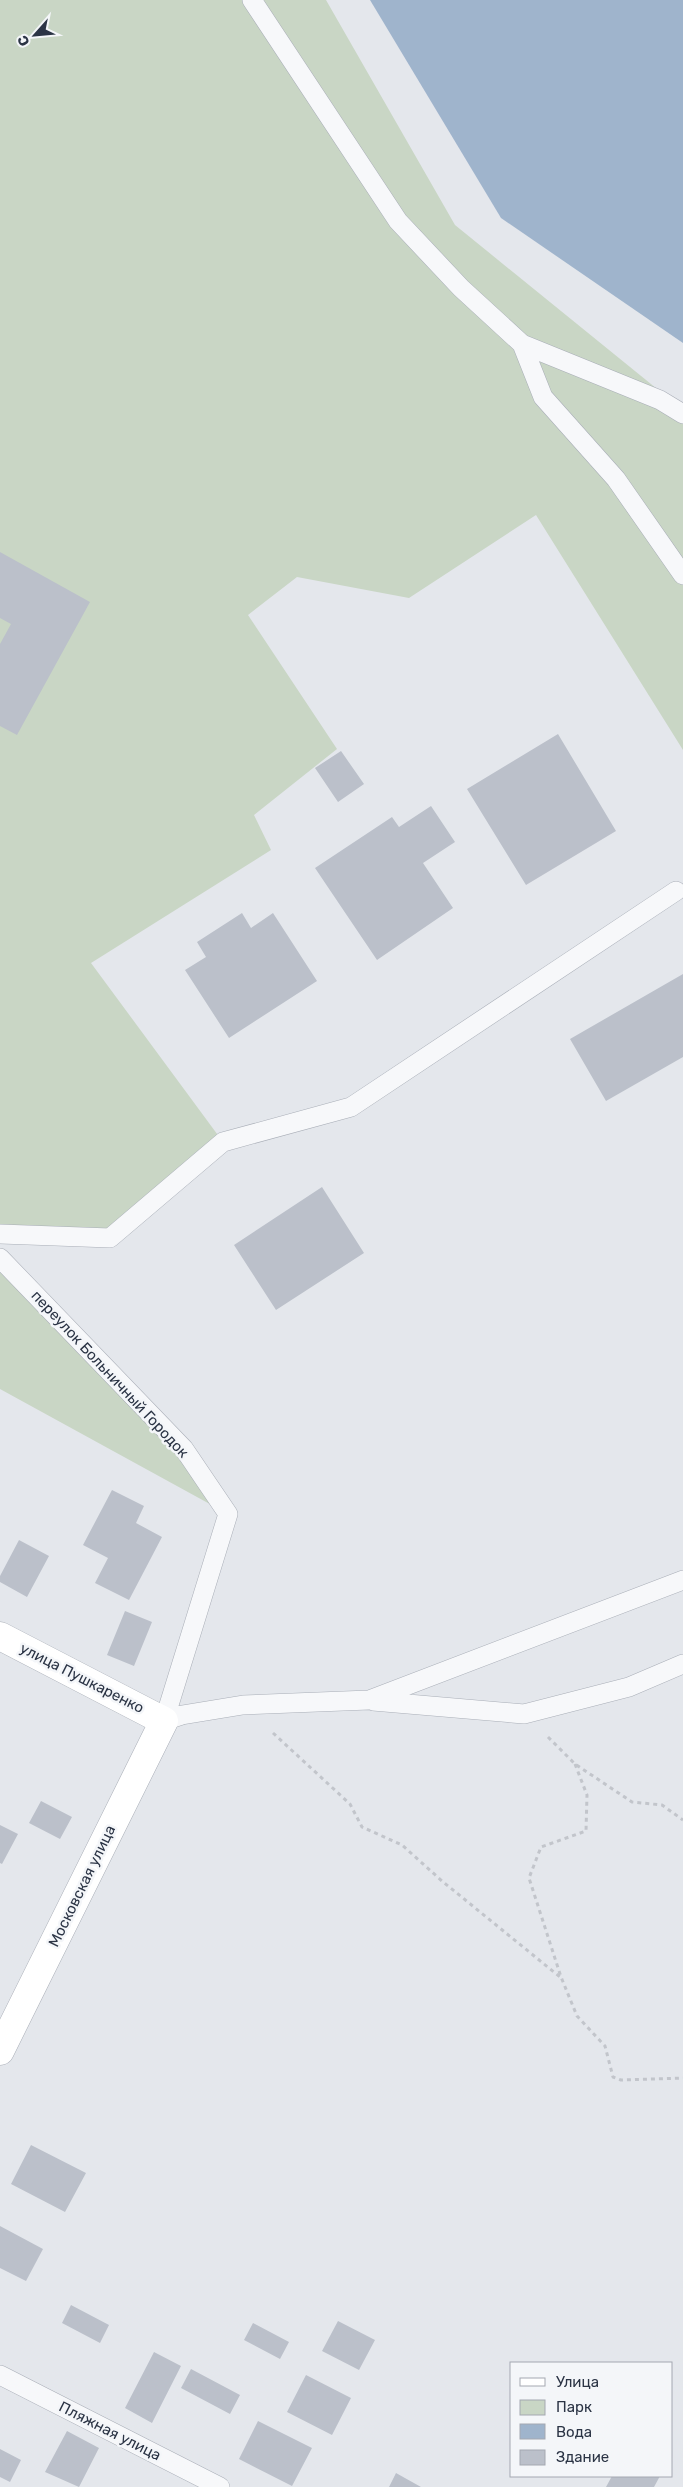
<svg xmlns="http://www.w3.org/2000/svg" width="683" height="2487" font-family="Rubik,sans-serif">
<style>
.green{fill:#c9d6c5}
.water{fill:#9fb4cc}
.building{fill:#bbc0ca}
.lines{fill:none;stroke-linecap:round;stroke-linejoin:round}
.lane-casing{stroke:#a9aeb7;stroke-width:20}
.secondary-casing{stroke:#a9aeb7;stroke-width:29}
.path{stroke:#c2c5cb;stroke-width:3;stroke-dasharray:4 4;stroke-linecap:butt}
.lane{stroke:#f7f8fa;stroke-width:19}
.secondary{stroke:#fff;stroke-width:28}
.labels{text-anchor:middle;stroke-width:5;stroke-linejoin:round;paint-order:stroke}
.street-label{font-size:15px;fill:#2b3445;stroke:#f4f6f9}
</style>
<rect width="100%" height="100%" fill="#e4e7ec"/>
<!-- green -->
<path class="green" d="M0 0H326L455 225 683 410V750L536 515 409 598 297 577 248 615 337 749 254 815 271 850 91 963 223 1142 110 1238 0 1234Z
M0 1258 184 1449 228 1514 0 1389Z"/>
<!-- water -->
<path class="water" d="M370 0H683V343L501 218Z"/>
<!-- building -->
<path class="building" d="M0 552 90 602 17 735 0 726V644L11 624 0 618Z
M558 734 616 831 526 885 467 789Z
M341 751 364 784 338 802 315 768Z
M431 806 455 842 423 863 453 908 377 960 315 868 392 817 399 827Z
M242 913 251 928 273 913 317 981 229 1038 185 970 206 957 197 942Z
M683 974V1057L606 1101 570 1039Z
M322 1187 364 1253 276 1310 234 1245Z
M112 1490 144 1506 136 1523 162 1537 129 1600 95 1583 108 1558 83 1545Z
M19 1540 49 1556 27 1597 0 1582V1576Z
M125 1611 152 1622 134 1666 107 1655Z
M41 1801 72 1817 60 1839 29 1823Z
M0 1825 18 1834 2 1864 0 1863Z
M31 2145 86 2173 65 2212 11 2184Z
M0 2226 43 2249 26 2281 0 2268Z
M71 2305 109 2325 100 2343 62 2323Z
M338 2321 375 2340 359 2370 322 2351Z
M253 2323 289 2342 280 2359 244 2340Z
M154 2352 181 2366 152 2423 125 2408Z
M191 2369 240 2395 230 2414 181 2388Z
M306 2375 351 2398 332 2435 287 2412Z
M258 2421 312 2448 292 2486 239 2459Z
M67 2431 99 2448 79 2487 45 2472Z
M0 2449 21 2460 10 2482 0 2477Z
M396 2473 421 2487H389Z
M612 2476H660L654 2487H606Z"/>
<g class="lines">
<defs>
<path id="lane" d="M252 0 398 221 461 288 522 344 543 397 616 479 683 575
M522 344 660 400 683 414
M0 1234 110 1238 223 1142 351 1107 676 891
M0 1258 184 1449 228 1514 164 1721
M373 1701 524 1714 629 1687 683 1664
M164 1721 182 1715 243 1705 369 1700 683 1580
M0 2375 220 2487"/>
<path id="secondary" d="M0 1636 164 1721 0 2051"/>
</defs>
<!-- lane casing -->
<use href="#lane" class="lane-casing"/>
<!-- secondary casing -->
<use href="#secondary" class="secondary-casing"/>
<!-- path -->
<path class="path" d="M273 1733 350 1804 362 1827 402 1845 442 1881 560 1977
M548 1737 575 1764 632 1802 662 1805 683 1820
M575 1764 587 1795 586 1831 541 1847 529 1878 561 1977 577 2016 605 2046 613 2077 621 2080 683 2078"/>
<!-- lane -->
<use href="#lane" class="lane"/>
<!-- secondary -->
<use href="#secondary" class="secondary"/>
</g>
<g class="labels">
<!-- street labels -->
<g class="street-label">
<text transform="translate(110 1374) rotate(47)" y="5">переулок Больничный Городок</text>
<text transform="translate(82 1678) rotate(27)" y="5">улица Пушкаренко</text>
<text transform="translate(82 1886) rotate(-64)" y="5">Московская улица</text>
<text transform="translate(110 2431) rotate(27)" y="5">Пляжная улица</text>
</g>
</g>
<!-- legend -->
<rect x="510" y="2362" width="162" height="115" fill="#f4f6f9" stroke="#a4a8b1"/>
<rect x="520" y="2378" width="25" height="8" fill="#ffffff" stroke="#a4a8b1"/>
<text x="556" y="2387" font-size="15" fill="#2b3445">Улица</text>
<rect x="520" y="2400" width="25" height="15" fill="#c9d6c5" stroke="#a4a8b1"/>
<text x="556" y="2412" font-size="15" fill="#2b3445">Парк</text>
<rect x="520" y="2424" width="25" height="15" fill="#9fb4cc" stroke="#a4a8b1"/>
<text x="556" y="2437" font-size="15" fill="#2b3445">Вода</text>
<rect x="520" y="2450" width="25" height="15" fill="#bbc0ca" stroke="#a4a8b1"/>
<text x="556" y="2462" font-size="15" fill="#2b3445">Здание</text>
<!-- north arrow -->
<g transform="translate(35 35) rotate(243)" stroke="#f4f6f9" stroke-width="4" paint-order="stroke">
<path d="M0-4L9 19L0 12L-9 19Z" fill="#2b3445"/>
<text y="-8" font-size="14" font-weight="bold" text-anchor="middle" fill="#2b3445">С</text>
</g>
</svg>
